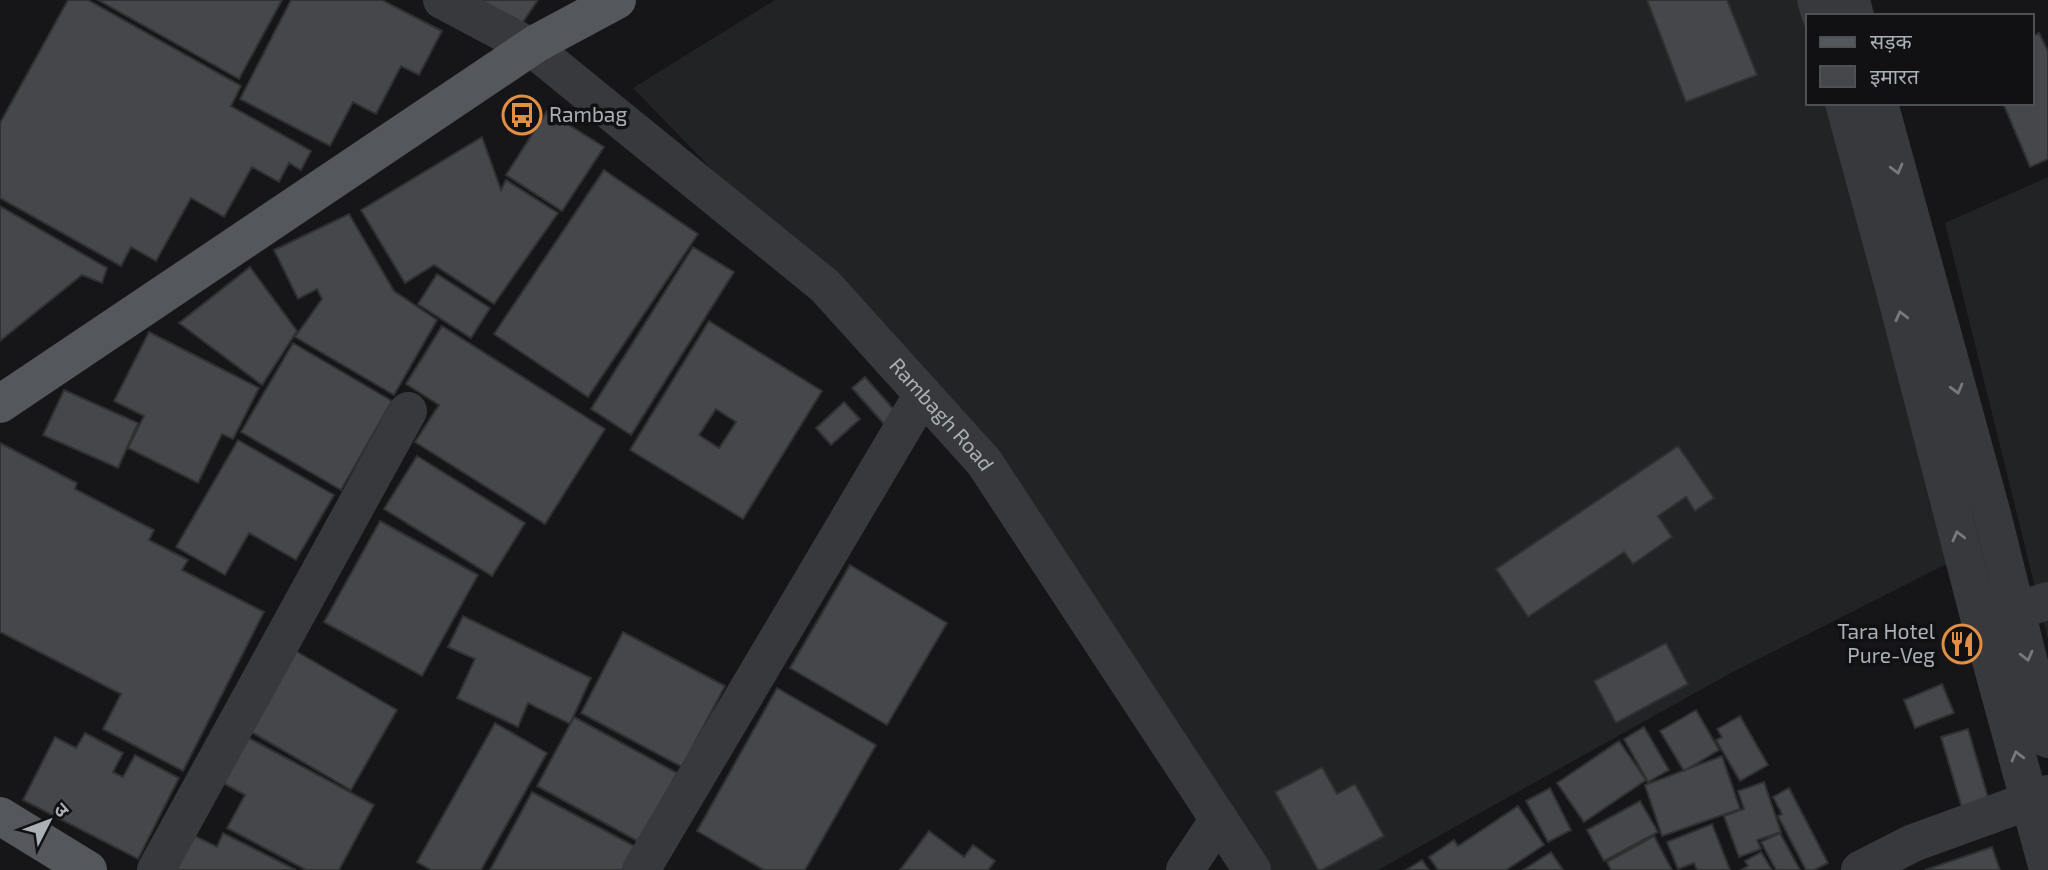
<svg xmlns="http://www.w3.org/2000/svg" width="2048" height="870" font-family="'Exo 2','Noto Sans Devanagari',sans-serif">
<style>
.built{fill:#222325}
.building{fill:#45474a;stroke:#303133;stroke-width:2;fill-rule:evenodd}
.lines{fill:none;stroke-linecap:round;stroke-linejoin:round}
.minor{stroke:#37393c;stroke-width:38}
.major{stroke:#54575b;stroke-width:38}
.oneway{stroke:#767a7f}
.labels{text-anchor:middle;stroke-width:7;stroke-linejoin:round;paint-order:stroke}
.poi-label{font-size:21px;fill:#a9b0b6;stroke:#111113;text-anchor:start}
.street-label{font-size:21px;fill:#a9b0b6;stroke:#111113}
</style>
<rect width="100%" height="100%" fill="#161618"/>
<!-- built -->
<path class="built" d="M775 0H1840L1808 16V103H1867L1982 546 1729 674 1378 870H1252L1114 659 825 286 633 88Z
M2048 177V640L1945 223Z"/>
<!-- building -->
<path class="building" d="M68 0H88L241 86 231 106 311 151 301 170 289 163 279 182 252 167 224 217 191 198 156 261 131 247 121 266 0 198V123Z
M98 0H282L239 79Z
M291 0H382L442 31 419 75 401 66 376 114 353 102 330 146 240 99Z
M471 0H538L516 32Z
M1647 0H1727L1757 75 1686 102Z
M2039 33 2048 51V159L2030 167 2003 103H2032V37Z
M547 111 604 147 562 211 506 175Z
M482 137 501 190 506 180 558 213 494 304 434 265 405 283 361 210Z
M604 170 698 234 588 397 494 334Z
M0 206 107 268 102 283 82 275 0 341Z
M349 214 394 291 437 320 394 395 295 337 322 299 317 289 298 299 274 250Z
M693 247 734 272 631 435 591 409Z
M250 267 297 331 262 385 179 323Z
M437 274 490 308 471 338 418 304Z
M709 321 822 391 743 519 630 450ZM716 409 736 422 719 448 699 435Z
M442 326 605 429 545 524 415 442 439 405 406 384Z
M149 332 259 388 233 439 222 434 198 483 128 448 144 416 114 401Z
M293 343 392 401 341 490 241 432Z
M865 377 897 413 884 424 852 388Z
M64 390 138 423 118 468 43 435Z
M844 402 860 419 831 445 816 428Z
M238 440 334 495 296 560 249 533 225 575 176 547Z
M0 443 77 483 75 489 154 530 149 540 188 560 182 570 264 612 183 771 103 729 121 694 0 632Z
M1678 446 1714 498 1695 511 1686 497 1658 516 1672 537 1633 564 1624 552 1528 617 1496 569Z
M417 456 525 523 492 576 384 509Z
M380 521 478 575 422 676 324 622Z
M850 565 947 623 887 725 790 668Z
M463 616 591 678 570 724 528 703 518 727 457 698 475 659 448 647Z
M623 632 725 686 682 767 581 713Z
M1666 643 1688 684 1616 723 1594 681Z
M294 650 397 710 351 790 248 730Z
M1942 684 1954 713 1915 728 1904 700Z
M777 688 876 745 805 870H764L697 831Z
M1696 710 1719 750 1684 771 1660 731Z
M1740 716 1768 765 1740 781 1716 740 1722 737 1717 729Z
M574 717 677 773 639 842 537 786Z
M495 723 547 753 481 870H431L417 862Z
M1644 727 1669 770 1648 782 1624 739Z
M1968 729 1989 801 1962 808 1941 737Z
M85 733 123 753 113 772 123 777 135 755 179 778 138 859 23 800 55 737 76 748Z
M247 737 374 805 339 870H306L227 828 245 795 223 783Z
M1619 741 1646 780 1584 822 1557 783Z
M1722 756 1740 809 1662 836 1645 785Z
M1322 767 1337 794 1355 784 1384 836 1322 870H1318L1275 792Z
M1764 782 1781 832 1757 840 1761 849 1739 857 1724 816 1744 809 1738 791Z
M1550 788 1571 830 1548 842 1526 801Z
M1789 788 1828 863 1814 870H1806L1778 816 1782 814 1773 797Z
M532 792 636 847 623 870H490Z
M1640 801 1658 832 1604 861 1587 830Z
M1518 806 1544 845 1506 870H1438L1429 857 1454 840 1458 846Z
M1712 824 1730 870H1697L1694 863 1678 869 1667 842Z
M183 830 217 847 223 833 296 870H163Z
M929 831 964 857 973 845 995 861 988 870H900Z
M1780 833 1800 870H1776L1761 842Z
M1654 836 1672 870H1611L1607 862Z
M1992 847 2000 870H1925Z
M1551 852 1563 870H1523Z
M1761 852 1772 870H1741L1748 866 1745 861Z
M1422 860 1429 870H1406Z"/>
<g class="lines">
<!-- minor -->
<g class="minor">
<path id="s1" d="M442 0 531 47 825 286 984 462 1252 870"/>
<path d="M1816 0 1821 16"/>
<path d="M1851 0 1855 16"/>
<path d="M1844 103 1894 287 1981 624 2048 869"/>
<path d="M1879 103 1993 518 2048 739"/>
<path d="M2015 611 2048 601"/>
<path d="M156 870 408 411"/>
<path d="M641 870 923 394"/>
<path d="M1185 870 1219 819"/>
<path d="M1860 870 1913 843 2048 794"/>
</g>
<!-- major -->
<path class="major" d="M0 404 537 43 617 0
M0 816 88 870"/>
</g>
<!-- one-way arrows -->
<defs><path id="oneway-chevron" d="M-2-3.5L2.5 0L-2 3.5" fill="none" stroke-width="1.6" stroke-linecap="round" stroke-linejoin="round" transform="scale(1.75)"/></defs>
<g class="oneway">
<use href="#oneway-chevron" transform="translate(1897 169) rotate(75)"/>
<use href="#oneway-chevron" transform="translate(1901 316) rotate(-104)"/>
<use href="#oneway-chevron" transform="translate(1957 389) rotate(75)"/>
<use href="#oneway-chevron" transform="translate(1958 536) rotate(-104)"/>
<use href="#oneway-chevron" transform="translate(2027 656) rotate(76)"/>
<use href="#oneway-chevron" transform="translate(2017 756) rotate(-105)"/>
</g>
<!-- icons -->
<defs>
<symbol id="bus-ring" viewBox="-11 -11 22 22"><circle r="9.5" fill="#111113" stroke="#e18f44" stroke-width="1.5"/><path d="M-5-6H5V4H4V6H2V4H-2V6H-4V4H-5ZM-3.5-4V0h7V-4ZM-3.5 1.2v1.5H-2V1.2ZM2 1.2v1.5H3.5V1.2Z" fill="#e18f44"/></symbol>
<symbol id="restaurant-ring" viewBox="-11 -11 22 22"><circle r="9.5" fill="#111113" stroke="#e18f44" stroke-width="1.5"/><path d="M-5-6h1v4h1v-4h1v4h1v-4h1v5L-1.5 .5V6h-2V.5L-5-1ZM5-6V6H3V1.5H1.5Q1.5-4 5-6Z" fill="#e18f44"/></symbol>
</defs>
<g fill-rule="evenodd">
<use href="#bus-ring" x="500" y="93" width="44" height="44"/>
<use href="#restaurant-ring" x="1940" y="622" width="44" height="44"/>
</g>
<g class="labels">
<!-- poi labels -->
<g class="poi-label">
<text x="549" y="122">Rambag</text>
<text x="1935" y="639" text-anchor="end">Tara Hotel<tspan x="1935" dy="24">Pure-Veg</tspan></text>
</g>
<!-- street labels -->
<g class="street-label">
<text dy="7" stroke="none"><textPath href="#s1" startOffset="653">Rambagh Road</textPath></text>
</g>
</g>
<!-- legend -->
<rect x="1806" y="14" width="228" height="91" fill="#111113" stroke="#4e5154" stroke-width="2"/>
<rect x="1820" y="37" width="35" height="10" fill="#54575b" stroke="#4e5154" stroke-width="2"/>
<text x="1870" y="49" font-size="21" fill="#a9b0b6">सड़क</text>
<rect x="1820" y="66" width="35" height="21" fill="#45474a" stroke="#4e5154" stroke-width="2"/>
<text x="1870" y="84" font-size="21" fill="#a9b0b6">इमारत</text>
<!-- north arrow -->
<g transform="translate(49 821) rotate(48)" stroke="#111113" stroke-width="5" paint-order="stroke">
<path d="M0-5L12 26L0 18L-12 26Z" fill="#a9b0b6"/>
<text y="-10" font-size="19" font-weight="bold" text-anchor="middle" fill="#a9b0b6">उ</text>
</g>
</svg>
